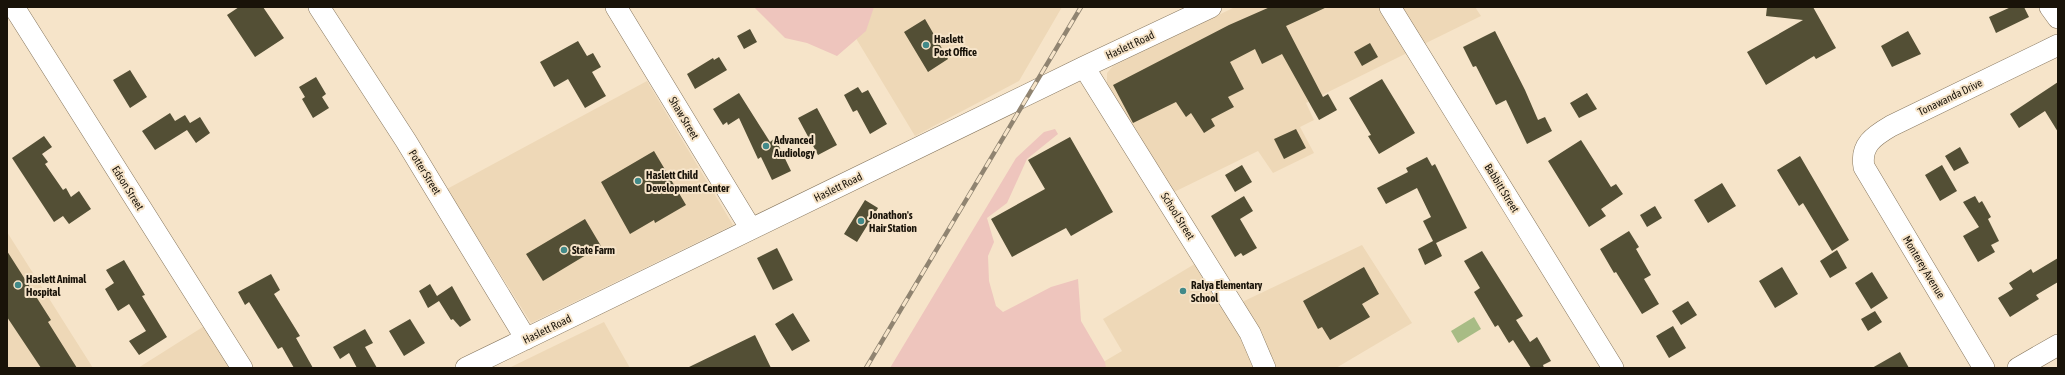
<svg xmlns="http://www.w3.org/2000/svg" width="2065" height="375" font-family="'Asap Condensed',sans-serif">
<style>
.built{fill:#eed8b7}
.green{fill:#eec5bd}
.water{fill:#a8bc85}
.building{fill:#534f35}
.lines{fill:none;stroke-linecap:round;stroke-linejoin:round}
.minor-casing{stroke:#87775f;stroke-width:22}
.minor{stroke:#fff;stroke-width:21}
.rail-casing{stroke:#908471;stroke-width:4.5}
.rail{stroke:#f6e4c9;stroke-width:3;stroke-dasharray:9;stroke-linecap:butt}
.poi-dot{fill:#428a89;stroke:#f6e4c9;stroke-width:1.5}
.labels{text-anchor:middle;stroke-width:4;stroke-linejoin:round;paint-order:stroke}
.poi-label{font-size:11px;font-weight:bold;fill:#191309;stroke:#f6e4c9;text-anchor:start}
.street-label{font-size:11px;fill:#191309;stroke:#f6e4c9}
</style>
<rect width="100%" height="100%" fill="#f6e4c9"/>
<!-- built -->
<path class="built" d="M837 7H1062L1019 81 915 136Z
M1235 7H1381L1409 52 1306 103 1314 120 1300 127 1314 153 1273 173 1258 151 1172 193 1107 85V73L1113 66Z
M1400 7H1475L1481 16 1422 45Z
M647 81 733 225 531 323 447 189Z
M7 232 93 368H7Z
M1362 245 1412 323 1336 368H1273L1240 303Z
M1198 262 1243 338 1254 368H1093L1122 351 1103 319Z
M604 322 630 368H509L550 348Z
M206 325 233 368H138Z"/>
<!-- green -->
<path class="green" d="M754 7H874L866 31 837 56 807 43 785 38Z
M1055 129 1058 134 1027 159 1007 203 987 218 994 242 988 256 989 281 996 306 1003 312 1051 287 1078 279 1081 321 1105 362 1106 368H890L1016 158 1044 132Z"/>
<!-- water -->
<path class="water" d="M1474 317 1481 329 1458 343 1451 331Z"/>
<!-- building -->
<path class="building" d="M239 7H263L284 38 255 57 227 15Z
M1270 7H1327L1286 26 1323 97 1328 94 1337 110 1319 120 1282 54 1262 64 1255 49 1230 62 1244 89 1228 97 1234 107 1211 119 1215 126 1204 133 1191 113 1186 117 1176 102 1133 123 1113 85 1229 25Z
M1767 7H1813L1836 48 1816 59 1814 56 1766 85 1747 52 1803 20 1766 16Z
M2011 7H2024L2029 17 1996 33 1989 17Z
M925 19 948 59 928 72 904 32Z
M750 29 757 42 744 49 737 36Z
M1495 31 1525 90 1538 120 1545 117 1552 131 1527 144 1506 100 1496 105 1476 66 1473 67 1463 47Z
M1908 31 1921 54 1892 67 1881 46Z
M578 41 587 56 593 53 601 67 592 72 606 96 585 108 568 79 554 87 540 62Z
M1370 43 1378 57 1362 66 1354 52Z
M719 57 727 70 695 89 687 74 713 58 714 60Z
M130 70 147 97 130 108 113 80Z
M316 77 326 94 322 97 329 108 313 118 302 99 305 97 299 87Z
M1382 79 1415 133 1379 154 1368 136 1371 135 1349 98Z
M2058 82V132L2045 111 2019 128 2010 114Z
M858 87 862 93 868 90 887 124 870 134 857 110 853 112 844 95Z
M739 93 770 142 775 138 791 171 772 180 761 157 758 159 739 118 728 125 727 122 723 125 713 109Z
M1587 93 1597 109 1579 118 1570 103Z
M817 108 837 145 818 155 798 118Z
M170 113 175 121 185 115 190 123 200 117 210 133 196 143 187 130 155 150 142 131Z
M1296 129 1306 148 1284 159 1274 139Z
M44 136 52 147 42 154 48 162 45 164 63 190 66 188 71 197 79 191 91 209 69 224 63 216 54 222 12 158Z
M1070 137 1113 212 1071 236 1066 228 1012 257 991 219 1045 189 1028 160Z
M1581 140 1611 187 1616 184 1623 194 1601 209 1606 216 1589 227 1548 161Z
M1960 147 1969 163 1954 171 1945 156Z
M654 151 686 205 655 223 654 220 630 234 601 182Z
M1800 156 1849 240 1832 251 1803 203 1799 206 1777 170Z
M1427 157 1432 166 1435 164 1467 228 1436 243 1442 256 1425 265 1418 249 1433 241 1423 221 1431 217 1417 188 1386 204 1377 188 1408 172 1406 168Z
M1242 165 1252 182 1235 192 1225 175Z
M1942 165 1957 191 1940 201 1925 175Z
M1722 183 1736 206 1708 223 1694 200Z
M1244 196 1253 211 1240 219 1257 248 1243 256 1241 253 1235 257 1211 216Z
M1975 196 1979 203 1982 201 1991 217 1988 219 1999 241 1991 245 1995 252 1978 262 1963 236 1979 227 1963 202Z
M865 200 878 208 857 242 844 234Z
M1655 206 1662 218 1647 227 1640 215Z
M585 219 601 246 543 281 526 254Z
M1629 231 1639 247 1636 249 1651 275 1644 279 1659 304 1642 314 1616 272 1614 273 1600 249Z
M777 248 793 280 773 290 757 258Z
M1837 250 1847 268 1830 278 1820 261Z
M7 251 51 320 48 322 77 368H41L7 317Z
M1482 251 1523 316 1516 320 1530 342 1537 337 1551 361 1543 365 1544 368H1531L1513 340 1509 343 1498 325 1495 327 1474 292 1480 288 1464 261Z
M2058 258V282L2036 295 2039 299 2010 317 1998 298 2013 289 2009 283 2031 269 2033 273Z
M124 260 145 295 142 296 167 337 139 355 129 341 146 331 129 304 118 311 105 289 114 283 106 270Z
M1364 267 1379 294 1362 304 1370 317 1330 340 1322 327 1318 329 1303 301Z
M1782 267 1798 294 1775 308 1759 281Z
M1872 272 1888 298 1871 309 1855 283Z
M271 274 280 290 274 294 300 336 296 338 313 368H294L282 347 278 349 249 302 245 305 238 292Z
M430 284 437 296 452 286 471 320 460 327 453 319 451 320 439 301 428 308 419 291Z
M1688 301 1697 315 1681 325 1672 311Z
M1875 311 1882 322 1868 331 1861 319Z
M793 313 810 341 792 351 775 324Z
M410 319 425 343 404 356 389 331Z
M1673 326 1686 348 1669 358 1656 336Z
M365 329 373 343 365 347 377 368H357L349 353 340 359 333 347Z
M755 335 771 368H687Z
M1900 352 1909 368H1872Z"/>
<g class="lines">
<defs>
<path id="minor" d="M14 7 242 368
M319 7 406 141 526 339
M616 7 751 229
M1390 7 1613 368
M2050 7 2058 18
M1084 67 1250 333 1265 368
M466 368 1084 67 1211 7
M1984 368 1864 167C1860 145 1874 136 1891 126L2058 45
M2018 368 2058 345"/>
</defs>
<!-- minor casing -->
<use href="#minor" class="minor-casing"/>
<!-- minor -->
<use href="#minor" class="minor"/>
<defs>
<path id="rail" d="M866 368 1081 7"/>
</defs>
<!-- rail casing -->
<use href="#rail" class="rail-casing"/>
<!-- rail -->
<use href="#rail" class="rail"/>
</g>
<!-- markers -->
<g class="poi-dot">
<circle cx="926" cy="45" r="4"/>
<circle cx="766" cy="146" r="4"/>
<circle cx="638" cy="181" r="4"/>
<circle cx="861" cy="221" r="4"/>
<circle cx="564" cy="250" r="4"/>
<circle cx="18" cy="285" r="4"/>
<circle cx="1183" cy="291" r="4"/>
</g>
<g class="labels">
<!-- poi labels -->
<g class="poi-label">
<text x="934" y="43">Haslett<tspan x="934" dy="13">Post Office</tspan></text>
<text x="774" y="144">Advanced<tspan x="774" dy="13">Audiology</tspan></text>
<text x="646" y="179">Haslett Child<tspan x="646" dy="13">Development Center</tspan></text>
<text x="869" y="219">Jonathon's<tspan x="869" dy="13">Hair Station</tspan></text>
<text x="572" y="254">State Farm</text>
<text x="26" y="283">Haslett Animal<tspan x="26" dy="13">Hospital</tspan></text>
<text x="1191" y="289">Ralya Elementary<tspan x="1191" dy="13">School</tspan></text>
</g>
<!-- street labels -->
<g class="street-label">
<text transform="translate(1130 45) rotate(-25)" y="4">Haslett Road</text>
<text transform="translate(1950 97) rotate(-26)" y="4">Tonawanda Drive</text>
<text transform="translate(684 118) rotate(59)" y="4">Shaw Street</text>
<text transform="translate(425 172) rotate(58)" y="4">Potter Street</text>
<text transform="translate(838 187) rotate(-26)" y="4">Haslett Road</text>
<text transform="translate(128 188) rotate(58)" y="4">Edson Street</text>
<text transform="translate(1502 188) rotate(58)" y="4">Babbitt Street</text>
<text transform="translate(1178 216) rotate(58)" y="4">School Street</text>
<text transform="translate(1924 267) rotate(59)" y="4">Monterey Avenue</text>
<text transform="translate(547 329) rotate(-26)" y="4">Haslett Road</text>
</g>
</g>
<!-- border -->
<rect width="2065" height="375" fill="none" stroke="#191309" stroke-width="16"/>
</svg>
